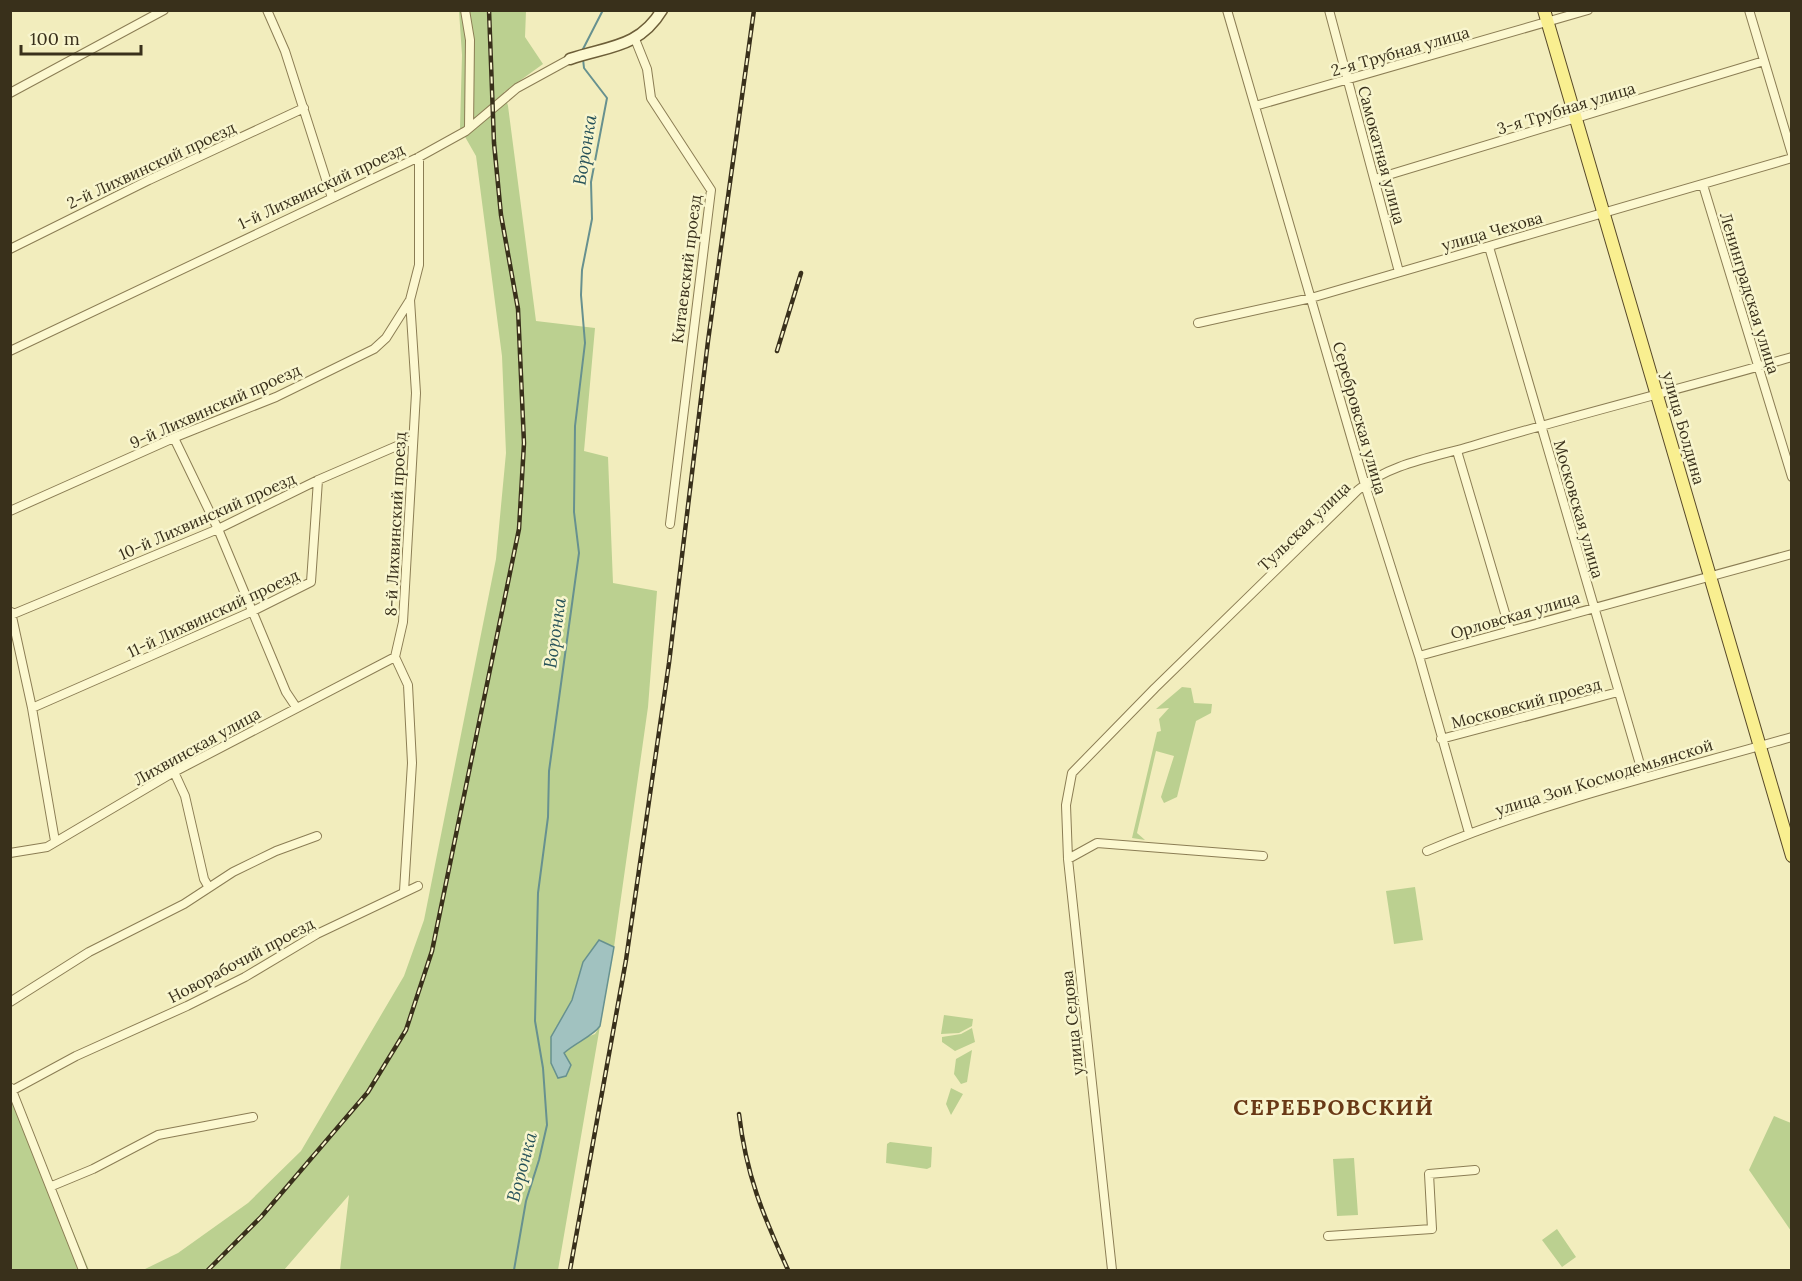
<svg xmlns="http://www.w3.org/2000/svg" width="1802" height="1281" font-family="Lora,serif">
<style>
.green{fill:#bbd090}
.water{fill:#a1c2c0;stroke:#67918f;stroke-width:1.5}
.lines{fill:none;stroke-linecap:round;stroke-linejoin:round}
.stream{stroke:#67918f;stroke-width:2}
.street-casing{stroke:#8b7d54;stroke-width:10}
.secondary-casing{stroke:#6d5e38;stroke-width:13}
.primary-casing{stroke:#584929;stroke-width:14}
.street{stroke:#fcf8d0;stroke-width:8}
.secondary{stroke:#fcf8d0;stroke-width:10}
.primary{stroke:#f9ef90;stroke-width:12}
.rail-casing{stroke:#39301b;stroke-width:4.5}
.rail{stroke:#f8f5cd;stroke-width:2;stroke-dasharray:7;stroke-linecap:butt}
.labels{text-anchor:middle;stroke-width:5;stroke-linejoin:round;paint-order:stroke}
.street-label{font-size:16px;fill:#39301b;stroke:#f8f5cd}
.water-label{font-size:18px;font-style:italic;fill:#28535a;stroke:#f8f5cd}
.district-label{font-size:22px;font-weight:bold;letter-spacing:1.5px;fill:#693916;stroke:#f8f5cd}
</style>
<rect width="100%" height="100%" fill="#f2edbd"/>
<!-- green -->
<path class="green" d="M459 11H526L525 37 543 64 504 92 508 106 536 321 595 328 584 451 608 457 613 583 657 591 648 707 614 947 599 940 583 962 572 1000 551 1037 564 1053 579 1040 595 1034 600 1026 558 1270H340L349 1195 284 1270H143L178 1253 248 1203 301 1151 404 976 424 920 496 559 506 453 502 356 476 156 460 128 462 55Z
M1182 687 1191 688 1194 703 1212 704 1211 713 1196 721 1177 797 1164 803 1161 797 1174 756 1156 751 1137 833 1145 840 1132 838 1157 732 1161 731 1159 719 1169 708 1156 709Z
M1415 887 1423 940 1394 944 1386 891Z
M944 1015 973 1019 972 1026 959 1033 941 1034Z
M972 1028 975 1042 955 1051 942 1042V1037L961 1034Z
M972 1050 967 1082 961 1084 954 1074 956 1059Z
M10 1079 20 1103 89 1270H11Z
M951 1088 963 1094 951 1115 946 1104Z
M1774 1116 1791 1123V1231L1749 1170Z
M890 1142 932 1147 931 1167 927 1169 886 1163 887 1144Z
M1354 1158 1358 1215 1337 1216 1333 1159Z
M1557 1229 1576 1257 1562 1267 1542 1240Z"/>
<!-- water -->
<path class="water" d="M599 940 614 947 600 1026C593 1036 575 1043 564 1053L571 1065 566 1076 558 1078 551 1063V1037L572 1000 583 962Z"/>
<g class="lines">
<!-- stream -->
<path class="stream" d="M582 51 603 10
M514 1270 526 1201 539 1160 547 1125 543 1068 535 1021 538 893 548 817 549 771 579 553 574 512 575 426 585 343 581 295 582 270 592 219 591 182 607 98 584 68 583 59"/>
<defs>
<path id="street" d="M267 10 285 51 332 198
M465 10 470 40 469 128
M1227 10 1365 485 1419 656 1469 833
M1329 10 1399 272
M1749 10 1792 154
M635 39 647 69 651 98 711 190 670 524
M10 93 164 10
M1255 106 1588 10
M1375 179 1764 61
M1703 185 1792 477
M1489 247 1644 778
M10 249 149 180 304 108
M1198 323 1311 298 1792 158
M10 351 419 157 466 131 517 88 570 59
M174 438 218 529 286 692 296 707
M1457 451 1510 630
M10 511 178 436 276 397 374 349 386 338 410 300
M11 612 32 708 55 841
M11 615 218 529 318 480 413 439
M1419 656 1792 554
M32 708 253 611 311 582 318 480
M1441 739 1618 692
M174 772 185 796 204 879 208 886
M1427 851C1544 801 1670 772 1792 737
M10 853 47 847 174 772 395 657
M1068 859 1097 843 1263 856
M404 891 412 763 408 685 395 657 403 622 416 393 410 300 419 265V157
M10 1002 89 952 184 904 233 872 276 851 317 836
M11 1088 83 1270
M13 1090 76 1056 187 1006 245 977 317 934 418 886
M52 1186 93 1169 158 1135 253 1117
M1328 1236 1432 1229 1429 1174 1475 1170
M1112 1270 1068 859 1066 805 1072 773 1155 688 1358 490C1388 464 1435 457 1472 446 1578 414 1685 388 1792 357"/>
<path id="secondary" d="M570 59C608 46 639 48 662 10"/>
<path id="primary" d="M1544 10 1792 856"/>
</defs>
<!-- street casing -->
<use href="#street" class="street-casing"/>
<!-- secondary casing -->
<use href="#secondary" class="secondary-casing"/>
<!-- primary casing -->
<use href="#primary" class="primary-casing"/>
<!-- street -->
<use href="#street" class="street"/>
<!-- secondary -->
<use href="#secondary" class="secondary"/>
<!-- primary -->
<use href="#primary" class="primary"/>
<defs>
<path id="rail" d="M777 351 801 273
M739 1114C746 1175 763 1215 788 1270
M208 1270 261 1217 368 1092 406 1030 432 951 519 529 524 443 518 309 501 215 494 143 489 10
M570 1270 626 960 669 663 708 341 754 10"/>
</defs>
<!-- rail casing -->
<use href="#rail" class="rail-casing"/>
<!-- rail -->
<use href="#rail" class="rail"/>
</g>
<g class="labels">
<!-- street labels -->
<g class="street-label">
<text transform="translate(1400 51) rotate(-16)" y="6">2-я Трубная улица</text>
<text transform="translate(1566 108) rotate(-17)" y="6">3-я Трубная улица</text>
<text transform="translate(1382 155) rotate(75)" y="6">Самокатная улица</text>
<text transform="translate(151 165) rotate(-25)" y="6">2-й Лихвинский проезд</text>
<text transform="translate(321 186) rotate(-25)" y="6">1-й Лихвинский проезд</text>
<text transform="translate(1492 231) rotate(-16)" y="6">улица Чехова</text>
<text transform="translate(686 269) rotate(-83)" y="6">Китаевский проезд</text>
<text transform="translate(1750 293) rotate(73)" y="6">Ленинградская улица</text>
<text transform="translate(215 406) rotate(-24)" y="6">9-й Лихвинский проезд</text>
<text transform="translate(1360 418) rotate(74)" y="6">Серебровская улица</text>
<text transform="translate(1684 428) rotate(74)" y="6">улица Болдина</text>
<text transform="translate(1579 509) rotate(74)" y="6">Московская улица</text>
<text transform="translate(207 516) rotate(-24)" y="6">10-й Лихвинский проезд</text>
<text transform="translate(395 524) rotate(-87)" y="6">8-й Лихвинский проезд</text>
<text transform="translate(1304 526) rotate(-44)" y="6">Тульская улица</text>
<text transform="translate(213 613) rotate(-25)" y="6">11-й Лихвинский проезд</text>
<text transform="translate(1515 615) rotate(-16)" y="6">Орловская улица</text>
<text transform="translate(1526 703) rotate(-15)" y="6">Московский проезд</text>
<text transform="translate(197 746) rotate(-29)" y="6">Лихвинская улица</text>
<text transform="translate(1604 777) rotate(-17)" y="6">улица Зои Космодемьянской</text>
<text transform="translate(241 960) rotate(-28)" y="6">Новорабочий проезд</text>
<text transform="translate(1072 1023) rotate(-96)" y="6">улица Седова</text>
</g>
<!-- water labels -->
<g class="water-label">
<text transform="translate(585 150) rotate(-81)" y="6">Воронка</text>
<text transform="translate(555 633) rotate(-82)" y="6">Воронка</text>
<text transform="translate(522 1167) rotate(-75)" y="6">Воронка</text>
</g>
<!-- district labels -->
<g class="district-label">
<text x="1334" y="1115">СЕРЕБРОВСКИЙ</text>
</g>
</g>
<!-- border -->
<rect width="1802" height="1281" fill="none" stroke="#39301b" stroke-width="24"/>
<!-- scale -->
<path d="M21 45v9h120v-9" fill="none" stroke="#39301b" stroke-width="3"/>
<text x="30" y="45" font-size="18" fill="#39301b" stroke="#f8f5cd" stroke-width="4.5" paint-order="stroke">100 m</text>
</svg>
